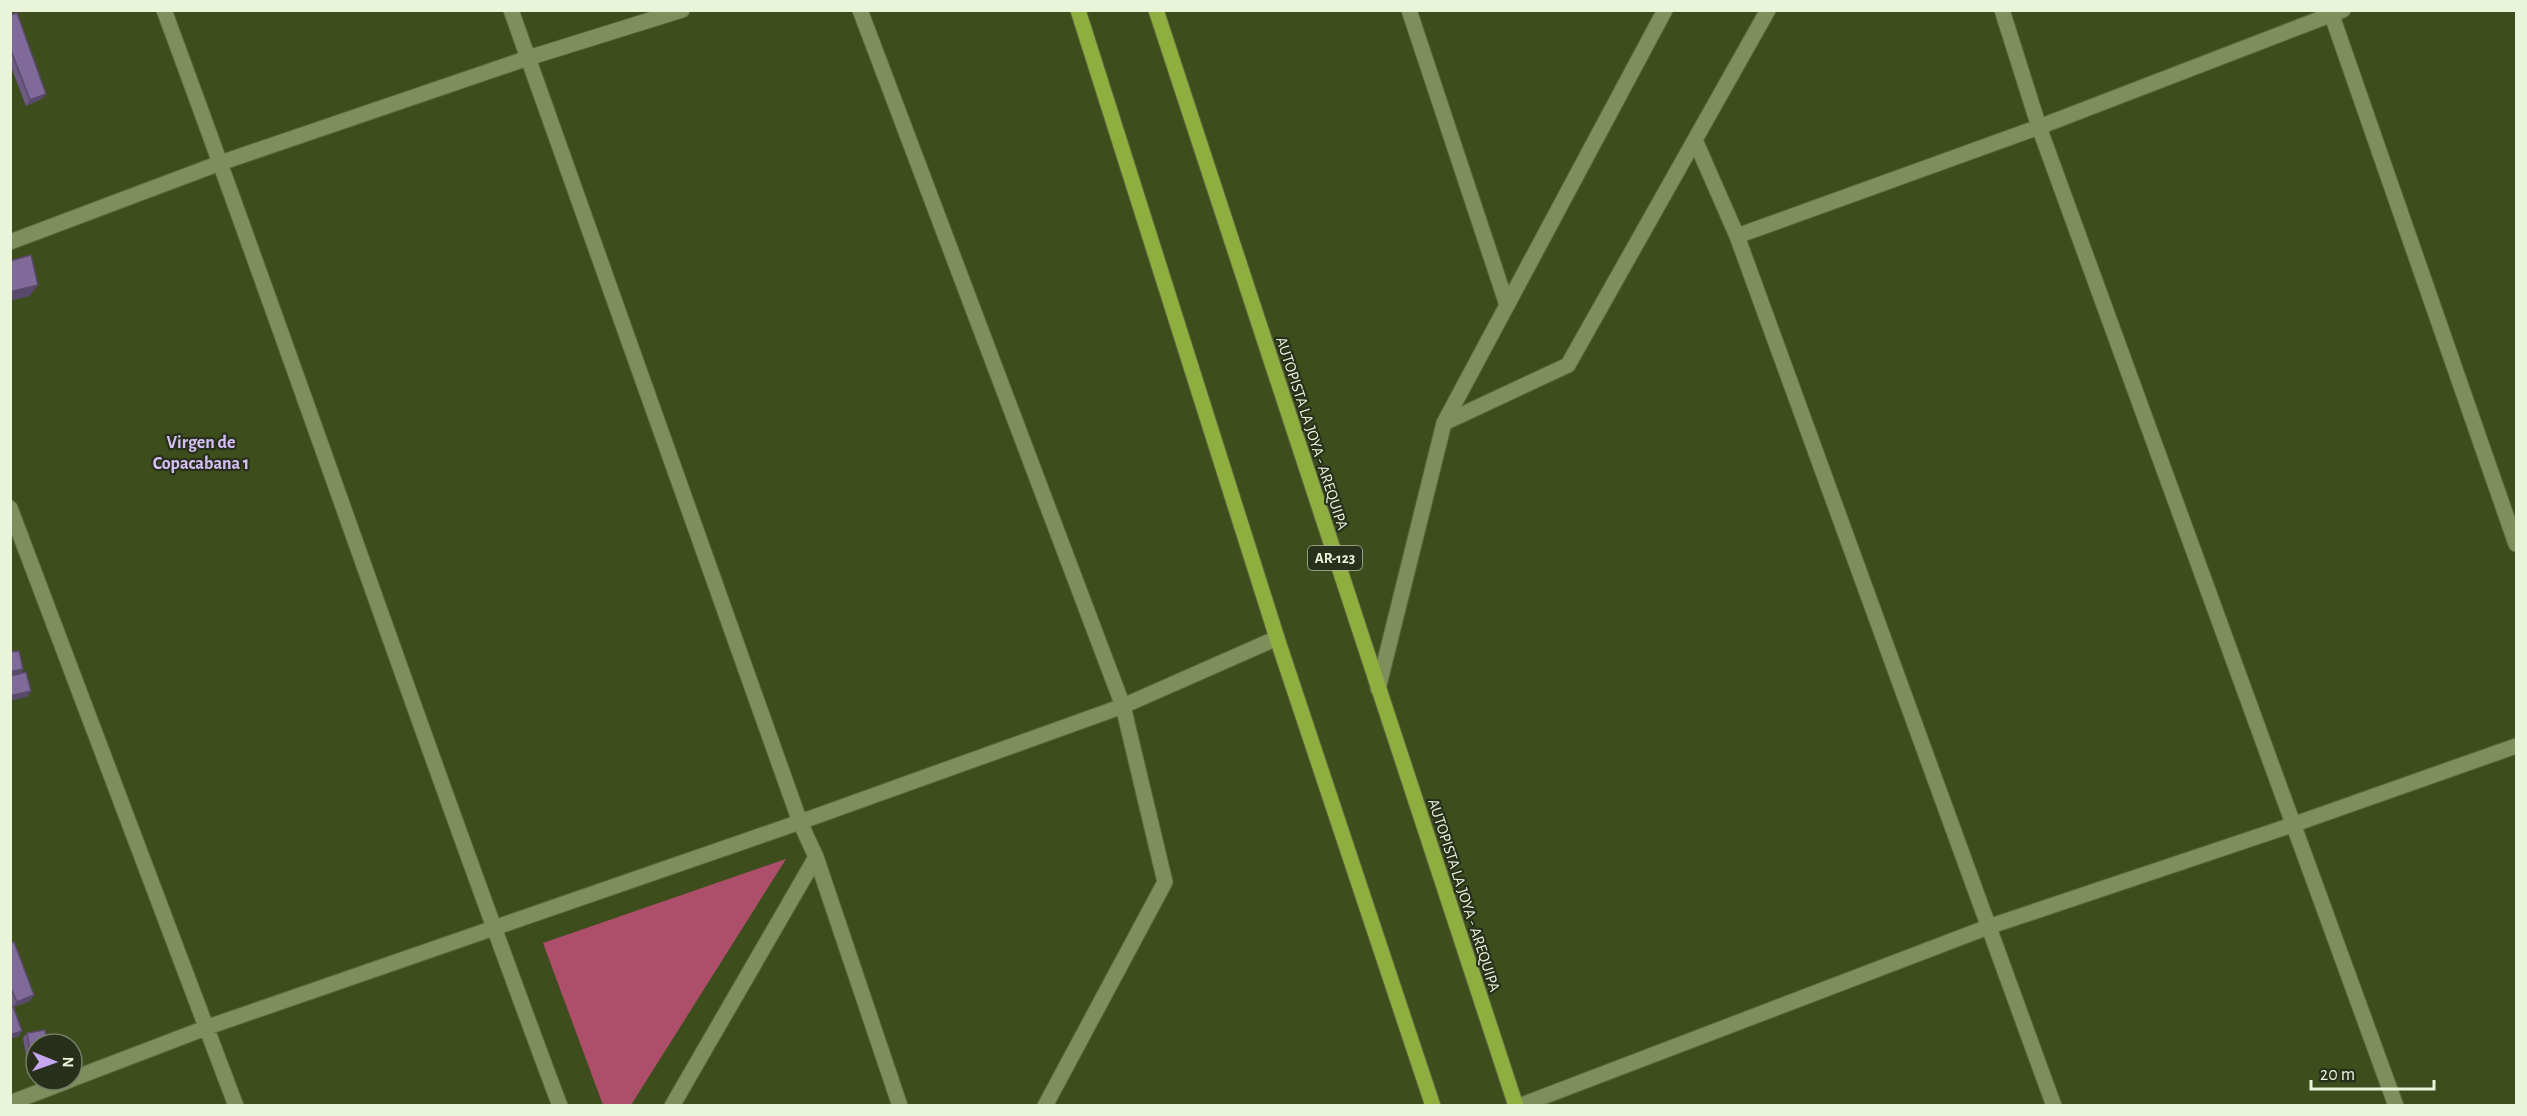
<svg xmlns="http://www.w3.org/2000/svg" width="2527" height="1116" font-family="'Alegreya Sans',sans-serif">
<style>
.green{fill:#ad4f6a}
.lines{fill:none;stroke-linecap:round;stroke-linejoin:round}
.minor-casing{stroke:#5c683d;stroke-width:17}
.major-casing{stroke:#5c683d;stroke-width:17}
.minor{stroke:#7e8f5c;stroke-width:15}
.major{stroke:#8eae3f;stroke-width:15}
.wall{fill:#6d5b84}
.shaded-wall{fill:#594a6b}
.building{fill:#7f6a99;stroke:#594a6b;stroke-width:1.5}
.labels{text-anchor:middle;stroke-width:4.5;stroke-linejoin:round;paint-order:stroke}
.shield{fill:#28301b;stroke:#b0b9a0;stroke-width:1.5}
.shield-label{font-size:15px;font-weight:bold;fill:#eaf4d9}
.street-label{font-size:16px;fill:#eaf4d9;stroke:#28301b}
.neighbourhood-label{font-size:18px;font-weight:bold;fill:#d6bff6;stroke:#28301b}
</style>
<rect width="100%" height="100%" fill="#3e4d1c"/>
<!-- green -->
<path class="green" d="M786 859 631 1105H603L543 943Z"/>
<g class="lines">
<defs>
<path id="minor" d="M164 10C299 374 423 742 560 1106
M511 10 800 822 816 857 900 1106
M860 10 1123 706 1165 882 1045 1106
M1409 10 1507 305
M2002 10 2039 127 2396 1106
M2330 10 2516 544
M1695 140 1737 236 2054 1106
M1737 236 2039 127 2343 10
M10 242 220 163 528 58 682 10
M1444 423 1568 365 1768 10
M10 508 236 1106
M1378 689 1444 423 1665 10
M72 1079 208 1027 800 822 1123 706 1277 638
M10 1103 70 1080
M672 1106 816 857
M1519 1106 1988 927 2292 825 2516 746"/>
<path id="major" d="M1078 10 1277 638 1433 1106
M1156 10 1516 1106"/>
</defs>
<!-- minor casing -->
<use href="#minor" class="minor-casing"/>
<!-- major casing -->
<use href="#major" class="major-casing"/>
<!-- minor -->
<use href="#minor" class="minor"/>
<!-- major -->
<use href="#major" class="major"/>
</g>
<!-- wall -->
<path class="wall" d="M10 15 42 99 26 106 10 64Z
M10 943 34 995 30 1001 14 1007 18 1037 12 1007 10 1002Z
M27 1033 36 1060 27 1061 23 1038Z"/>
<!-- shaded-wall -->
<path class="shaded-wall" d="M46 94 42 99 26 106 30 100Z
M38 285 30 296 10 301V292Z
M23 669 19 675 10 677V672Z
M31 691 27 697 10 701V696Z
M34 995 30 1001 13 1007 17 1002Z
M22 1031 18 1037 10 1039V1035Z
M36 1055V1060L27 1061 31 1056Z"/>
<!-- building -->
<path class="building" d="M17 13 46 94 30 100 10 48V15Z
M31 255 38 285 10 292V261Z
M19 651 23 669 10 672V652Z
M26 672 31 691 10 696V676Z
M14 942 34 995 17 1002 10 986V943Z
M13 1006 22 1031 10 1035V1007Z
M45 1030 47 1044H36V1055L31 1056 27 1033Z"/>
<g class="labels">
<!-- shield labels -->
<rect class="shield" x="1308" y="546" width="54" height="24" rx="4.5"/>
<g class="shield-label">
<text x="1335" y="563">AR-123</text>
</g>
<!-- street labels -->
<g class="street-label">
<text transform="translate(1313 433) rotate(72)" y="6">AUTOPISTA LA JOYA - AREQUIPA</text>
<text transform="translate(1465 895) rotate(72)" y="6">AUTOPISTA LA JOYA - AREQUIPA</text>
</g>
<!-- neighbourhood labels -->
<g class="neighbourhood-label">
<text x="201" y="448">Virgen de<tspan x="201" dy="21">Copacabana 1</tspan></text>
</g>
</g>
<!-- border -->
<rect width="2527" height="1116" fill="none" stroke="#eaf4d9" stroke-width="24"/>
<!-- north arrow -->
<g transform="translate(54 1062) rotate(91)"><circle r="28" fill="#28301b" stroke="#767e67" stroke-width="1.5"/>
<path d="M0-4.5L10 22L0 15L-10 22Z" fill="#c7a6f0"/>
<text y="-9" font-size="16" font-weight="bold" text-anchor="middle" fill="#eaf4d9">N</text>
</g>
<!-- scale -->
<path d="M2311 1080v9h123v-9" fill="none" stroke="#eaf4d9" stroke-width="3"/>
<text x="2320" y="1080" font-size="18" fill="#eaf4d9" stroke="#28301b" stroke-width="4.5" paint-order="stroke">20 m</text>
</svg>
